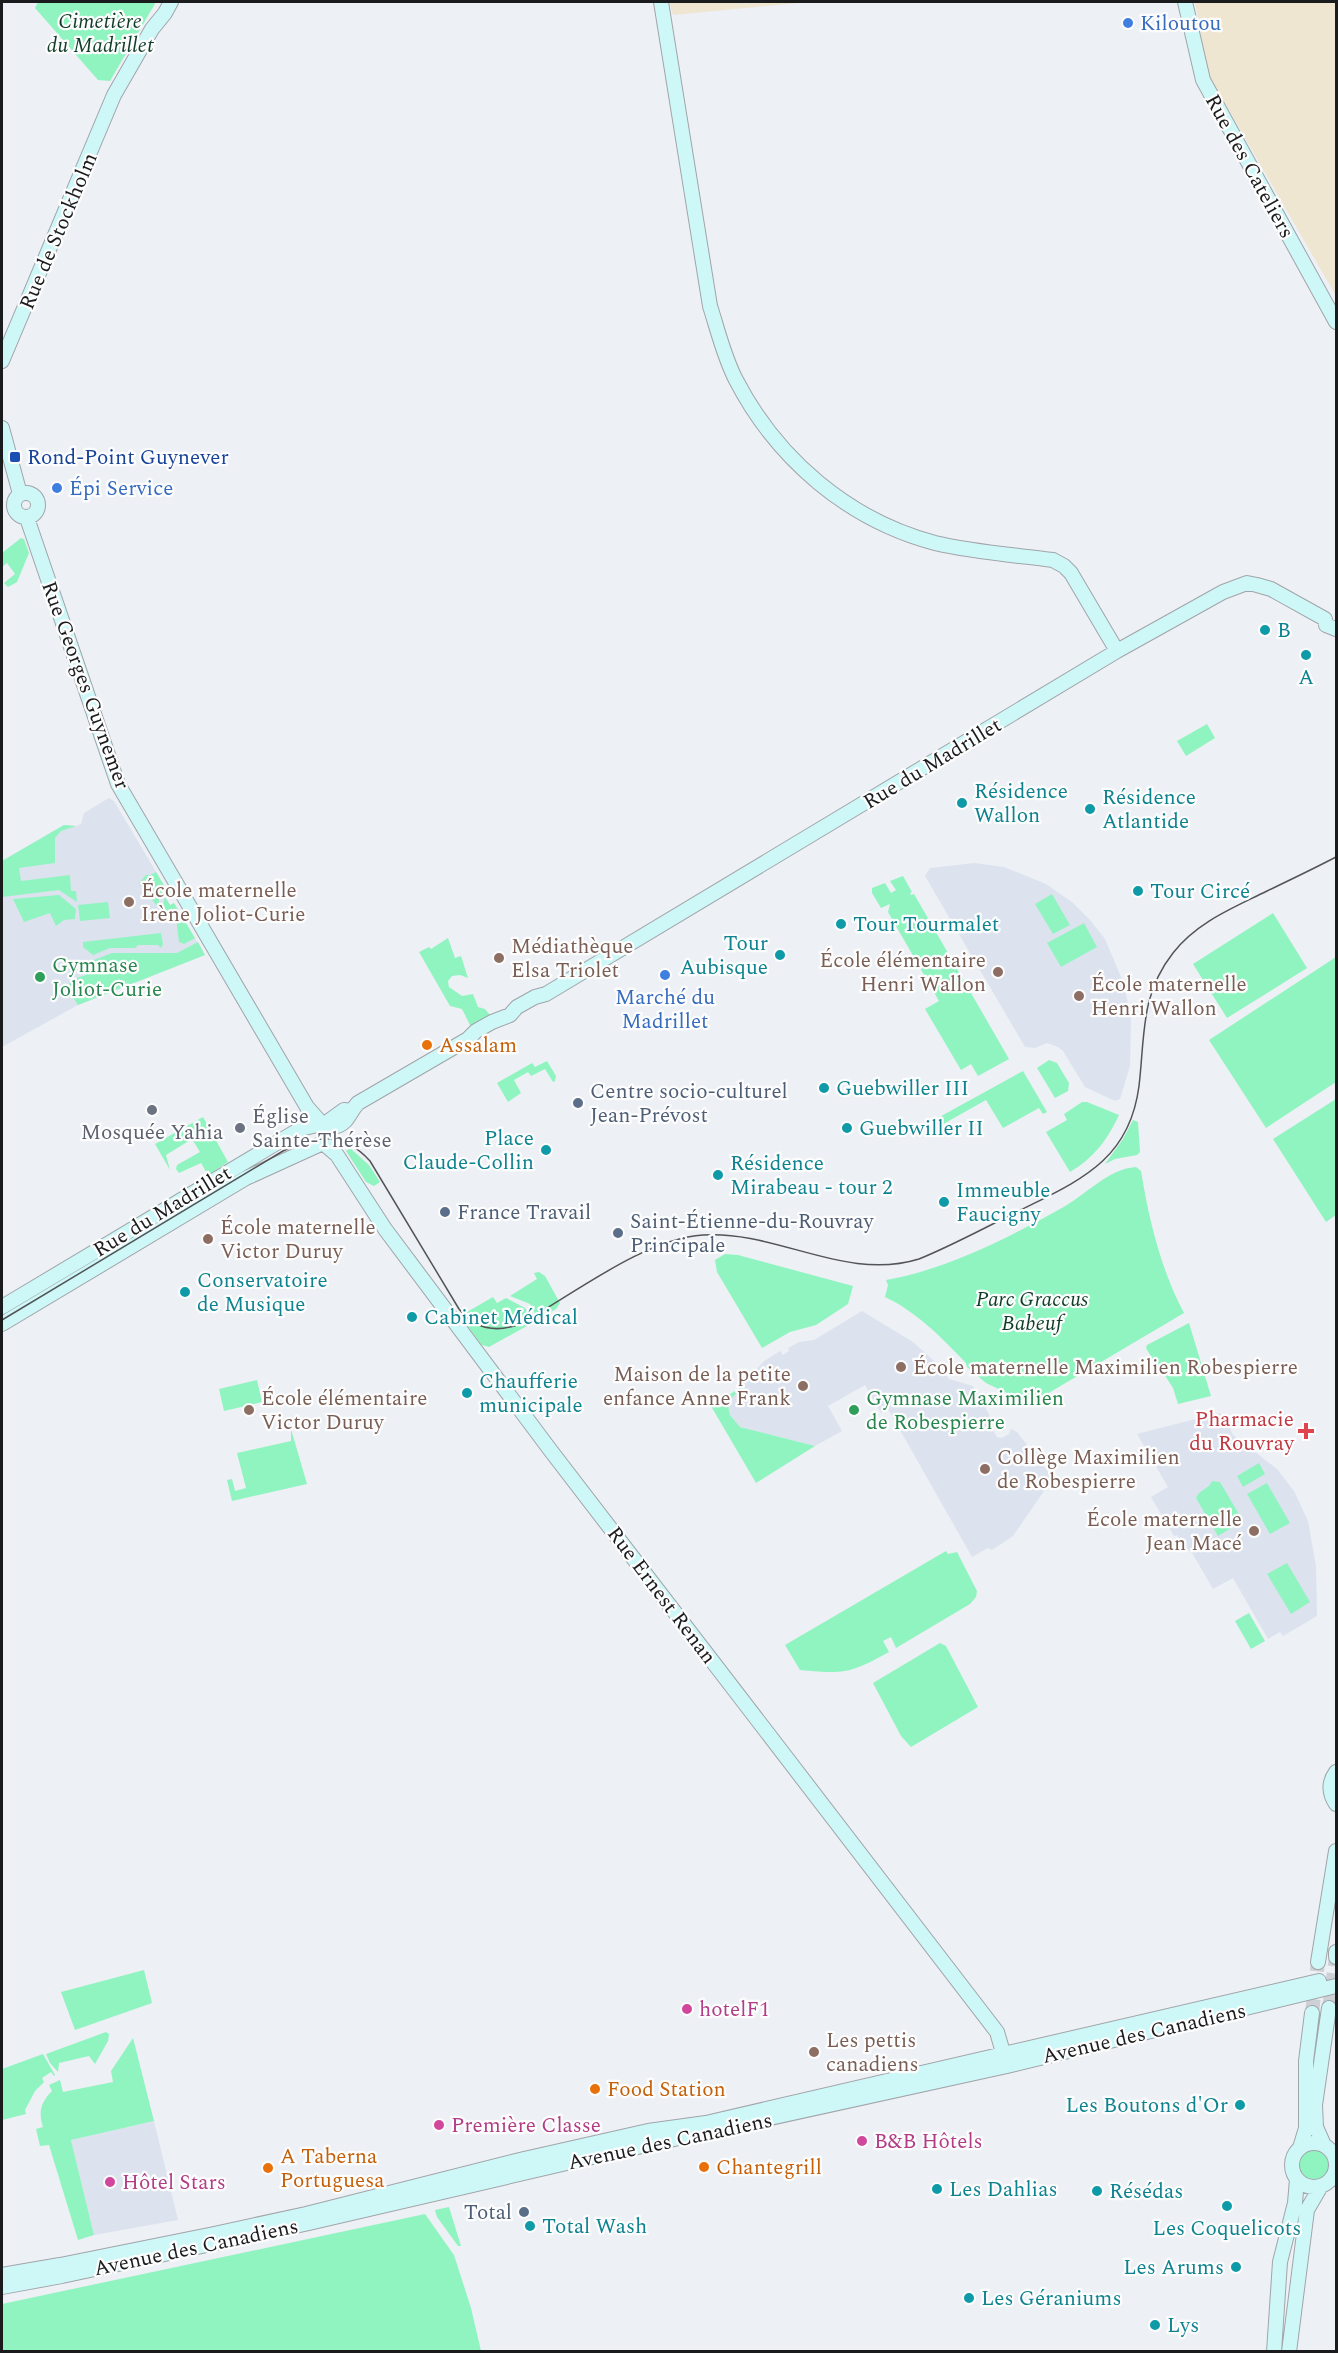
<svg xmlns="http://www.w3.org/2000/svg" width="1338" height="2353" font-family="Spectral,serif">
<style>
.built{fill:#dce3ee}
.industrial{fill:#eee6d0}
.green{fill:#90f4c0}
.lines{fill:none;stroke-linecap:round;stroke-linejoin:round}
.secondary-tunnel{stroke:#cdd0d5;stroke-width:14;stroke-dasharray:14 7;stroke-linecap:butt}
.secondary-casing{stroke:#a1a4a9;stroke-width:16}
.secondary{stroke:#cef8f8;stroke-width:14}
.tram{stroke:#535457;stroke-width:1.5}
.shop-dot{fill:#3f7fe0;stroke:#fdfdfe;stroke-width:2}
.transit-dot{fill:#1a4fb4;stroke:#fdfdfe;stroke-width:2}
.culture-dot{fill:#0f9aa8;stroke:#fdfdfe;stroke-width:2}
.education-dot{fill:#8d6e63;stroke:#fdfdfe;stroke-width:2}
.leisure-dot{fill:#2e9e5b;stroke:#fdfdfe;stroke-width:2}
.food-dot{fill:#e8710a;stroke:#fdfdfe;stroke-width:2}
.service-dot{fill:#5c6f8a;stroke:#fdfdfe;stroke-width:2}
.worship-dot{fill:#6b7280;stroke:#fdfdfe;stroke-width:2}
.health-dot{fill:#e0444e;stroke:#fdfdfe;stroke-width:2}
.hotel-dot{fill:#d1479c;stroke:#fdfdfe;stroke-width:2}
.labels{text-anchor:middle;stroke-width:4.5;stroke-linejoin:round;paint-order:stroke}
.park-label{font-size:21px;font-style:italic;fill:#0f3d28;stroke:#fdfdfe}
.shop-label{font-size:21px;fill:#366cbe;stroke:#fdfdfe;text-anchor:start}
.street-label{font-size:21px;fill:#1a1b1d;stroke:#fdfdfe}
.transit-label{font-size:21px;fill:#164399;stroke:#fdfdfe;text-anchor:start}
.culture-label{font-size:21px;fill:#0d838f;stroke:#fdfdfe;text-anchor:start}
.education-label{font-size:21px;fill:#785e54;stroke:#fdfdfe;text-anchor:start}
.leisure-label{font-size:21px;fill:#27864d;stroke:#fdfdfe;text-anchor:start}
.food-label{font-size:21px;fill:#c56008;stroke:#fdfdfe;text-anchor:start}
.service-label{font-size:21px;fill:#4e5e75;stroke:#fdfdfe;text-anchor:start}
.worship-label{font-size:21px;fill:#5b616d;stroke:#fdfdfe;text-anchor:start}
.health-label{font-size:21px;fill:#be3a42;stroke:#fdfdfe;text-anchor:end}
.hotel-label{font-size:21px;fill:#b23c85;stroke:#fdfdfe;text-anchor:start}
</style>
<rect width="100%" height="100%" fill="#edf0f5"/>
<!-- built -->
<path class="built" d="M109 798 114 801 165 887 161 890 170 905 174 903 205 955 78 1005 2 1047V861L64 825 76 826 81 824 84 813Z
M974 863 1004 867 1046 884 1072 902 1090 920 1105 939 1124 984 1131 1019 1130 1066 1120 1099 1115 1101 1085 1087 1063 1051 1058 1047 1047 1043 1035 1048 1025 1047 925 876 930 868Z
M862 1311 913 1342 933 1360 949 1379 973 1386 994 1423 993 1430 997 1437 1002 1438 1009 1434 1011 1429 1017 1432 1053 1478 1013 1536 992 1550 988 1548 972 1557 888 1409 881 1413 865 1385 828 1406 842 1431 815 1446 740 1427 730 1415 728 1406 730 1400 763 1362 780 1351 783 1355 789 1351 788 1348 799 1342 814 1340Z
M1219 1413 1224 1416 1233 1435 1277 1469 1294 1491 1308 1521 1316 1566 1317 1616 1283 1636 1280 1632 1268 1639 1233 1578 1213 1589 1191 1551 1185 1549 1177 1535 1174 1536 1151 1497 1168 1487 1137 1434Z
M154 2121 178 2220 94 2235 71 2140Z"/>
<!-- industrial -->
<path class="industrial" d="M669 2H810L673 15Z
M1195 2H1336V296L1208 74Z"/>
<!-- green -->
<path class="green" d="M38 2H156L110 81 98 80 35 8Z
M21 538 24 539 29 553 17 582 8 587 4 583 15 574 7 563 2 567V553Z
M1207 724 1215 738 1186 756 1177 741Z
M64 825 76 826 61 831 55 838V863L19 868 21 881 70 875 71 891H76L77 902 59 890 2 897V861Z
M156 872 165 887 161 890 163 893 159 897V905L157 906 139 883 146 875H151Z
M903 876 912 892 910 893 911 895 914 894 1009 1059 978 1076 971 1064 961 1070 925 1009 939 1001 888 912 890 904 881 908 872 893V888L885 883 891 893 896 890 890 881Z
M1052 894 1070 925 1053 934 1035 904Z
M59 895 76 909 75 919 64 920 56 926 50 913 24 922 13 899Z
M165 897 170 905 174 903 195 938 184 944 179 942 176 917 179 916 177 912 167 914 163 905Z
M108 902 110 918 80 921 78 905Z
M1273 913 1307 968 1227 1018 1193 964Z
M1084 923 1097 947 1061 967 1047 943Z
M161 933 163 944 161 948 158 945H138L135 948H110L93 955 83 947V942Z
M448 938 455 958 461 956 468 978 460 975 452 976 448 981 449 987 462 996 473 994 478 1007 485 1009 490 1015 471 1027 462 1009 450 1006 419 952 429 947 431 949Z
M198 942 205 955 78 1005 74 999 68 997 70 980 86 975V963L112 953H177Z
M1336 957V1082L1266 1128 1209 1040Z
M1049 1060 1057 1063 1069 1083 1068 1091 1055 1098 1037 1068Z
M547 1061 556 1076 555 1081 553 1082 545 1069 531 1076 528 1072 514 1080 521 1093 508 1102 497 1083 532 1063 535 1067Z
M1023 1071 1047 1112 1043 1114 1039 1108 1003 1128 986 1100 938 1127 934 1120Z
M1336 1099V1215L1326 1222 1273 1139Z
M1082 1102H1087L1119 1115C1108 1139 1093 1159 1070 1172L1046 1132 1067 1120 1064 1114Z
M203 1117 228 1162 208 1175 201 1163 179 1173 176 1169 177 1165 200 1152 192 1139 166 1155 170 1170 155 1144Z
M1133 1120 1138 1122 1140 1152 1137 1155 1115 1159 1105 1164 1123 1139Z
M350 1148 369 1165 380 1182 374 1186 366 1182 346 1151Z
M1136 1167 1141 1171C1149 1220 1161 1270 1184 1313L1030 1404 986 1383 967 1367 966 1363C942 1338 917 1312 885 1297L888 1285 886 1280C948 1269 1006 1239 1060 1209 1085 1196 1107 1169 1136 1167Z
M725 1254 738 1255 853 1286 848 1304 816 1325 790 1332 762 1348 717 1272 715 1260Z
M539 1272 545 1276 560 1303 556 1309 538 1319 530 1304 510 1296 537 1279 534 1273Z
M493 1297 497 1303 506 1298 525 1308 534 1322 489 1347 482 1345 460 1316Z
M1189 1323 1211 1396 1178 1404 1173 1388 1164 1374 1162 1375 1146 1348 1147 1345Z
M257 1380 262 1402 224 1411 219 1389Z
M743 1386 730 1400 728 1406 730 1415 740 1427 815 1446 756 1483 711 1406Z
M291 1429 307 1484 232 1501 227 1480 232 1479 235 1491 246 1488 237 1453 291 1441Z
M1259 1463 1265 1474 1243 1487 1237 1476Z
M1212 1481 1220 1482 1243 1521 1218 1536 1196 1498C1199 1490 1209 1489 1212 1481Z
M1267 1483 1290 1523 1270 1534 1247 1494Z
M946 1551 948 1554 957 1552 977 1591 976 1597 970 1604 896 1648 891 1637 883 1641 889 1652C849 1674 845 1674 800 1670L785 1645Z
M1287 1563 1310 1602 1291 1614 1267 1574Z
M1249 1613 1265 1641 1251 1649 1235 1621Z
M940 1643 946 1646 978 1707 911 1747 901 1736 873 1683Z
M144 1970 152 2003 75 2030 61 1992Z
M106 2032 109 2034 108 2041 95 2064 89 2056 59 2063 58 2072 50 2063 46 2054Z
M133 2038 154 2121 71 2140 94 2235 78 2240 49 2145 40 2146 36 2129 43 2127C38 2112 41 2102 52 2091L49 2085 60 2080 63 2092 113 2082 111 2071Z
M43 2054 55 2075 54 2076 51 2072 42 2078 44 2082 35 2091 25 2110 26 2114 2 2120V2069Z
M1299 2165a15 15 0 1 1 30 0a15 15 0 1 1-30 0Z
M449 2207 461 2246H458L437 2217 435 2210Z
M425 2214 454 2255 471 2308 481 2351H2V2304Z"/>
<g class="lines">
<!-- secondary-tunnel -->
<path class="secondary-tunnel" d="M1329 2008 1336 1957
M1312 2013 1318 1962"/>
<defs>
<path id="secondary" d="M661 2 710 306C718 331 724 357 736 380 777 459 848 520 935 543 973 552 1014 555 1053 560L1064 566 1071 573 1117 651
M1185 2 1203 80 1336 322
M2 361 114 95 152 29 165 13 171 2
M2 428 20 494
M14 505a12 12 0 1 1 24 0a12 12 0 1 1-24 0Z
M27 518 118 784 307 1107 322 1124 326 1137 323 1143 337 1155 385 1229 551 1451 997 2032 1007 2066
M326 1123 337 1126C349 1122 350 1111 358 1103L468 1039 476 1031 492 1022 510 1015 517 1007 535 997 546 994 1117 651 1223 592 1247 583 1257 585 1271 589 1325 619 1326 625 1336 629
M2 1307 300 1129 326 1123 344 1110 350 1111
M2 1324 246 1178 323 1143
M1336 1772C1328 1783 1329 1793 1336 1804
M1336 1957V1952
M1318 1962 1336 1851
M1292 2165a22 22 0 1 1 44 0a22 22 0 1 1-44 0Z
M1324 2145 1316 2127 1315 2105 1329 2008
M1300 2148 1306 2128V2061L1312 2013
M2 2275 60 2265 214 2234 306 2214 524 2159 648 2131 706 2123 1319 1981
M2 2287 62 2276 309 2223 601 2155 1007 2066 1336 1986
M1274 2352 1280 2262 1295 2203 1297 2179
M1289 2352 1307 2210 1321 2186"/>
</defs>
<!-- secondary casing -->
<use href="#secondary" class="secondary-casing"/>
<!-- secondary -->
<use href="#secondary" class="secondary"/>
<!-- tram -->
<path class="tram" d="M2 1320 283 1151C316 1135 343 1131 370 1161L459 1309C475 1329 496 1333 520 1324 573 1295 643 1239 703 1235 777 1230 845 1282 919 1259 951 1246 982 1229 1013 1214 1075 1182 1129 1164 1139 1086 1145 1036 1140 995 1173 953 1197 922 1233 908 1267 891 1290 880 1313 869 1336 857"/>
</g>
<!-- markers -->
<g class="shop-dot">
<circle cx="1128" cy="23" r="6"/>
<circle cx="57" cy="488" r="6"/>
<circle cx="665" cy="975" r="6"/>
</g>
<rect class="transit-dot" x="9" y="451" width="12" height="12" rx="3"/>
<g class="culture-dot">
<circle cx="1265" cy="630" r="6"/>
<circle cx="1306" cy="655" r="6"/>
<circle cx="962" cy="803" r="6"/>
<circle cx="1090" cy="809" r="6"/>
<circle cx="1138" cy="891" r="6"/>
<circle cx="841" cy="924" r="6"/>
<circle cx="780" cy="955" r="6"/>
<circle cx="824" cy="1088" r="6"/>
<circle cx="847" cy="1128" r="6"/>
<circle cx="546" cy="1150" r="6"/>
<circle cx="718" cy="1175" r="6"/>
<circle cx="944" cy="1202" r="6"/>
<circle cx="185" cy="1292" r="6"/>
<circle cx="412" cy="1317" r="6"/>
<circle cx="467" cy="1393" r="6"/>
<circle cx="1240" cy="2105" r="6"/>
<circle cx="937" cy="2189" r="6"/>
<circle cx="1097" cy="2191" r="6"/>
<circle cx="1227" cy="2206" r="6"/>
<circle cx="530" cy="2226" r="6"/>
<circle cx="1236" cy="2267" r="6"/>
<circle cx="969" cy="2298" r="6"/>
<circle cx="1155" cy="2325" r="6"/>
</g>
<g class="education-dot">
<circle cx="129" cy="902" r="6"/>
<circle cx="499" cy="958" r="6"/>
<circle cx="998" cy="972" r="6"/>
<circle cx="1079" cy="996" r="6"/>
<circle cx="208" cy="1239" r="6"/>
<circle cx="901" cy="1367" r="6"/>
<circle cx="803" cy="1386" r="6"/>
<circle cx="249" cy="1410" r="6"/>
<circle cx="985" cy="1469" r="6"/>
<circle cx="1254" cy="1531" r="6"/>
<circle cx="814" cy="2052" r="6"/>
</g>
<g class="leisure-dot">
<circle cx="40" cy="977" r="6"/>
<circle cx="854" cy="1410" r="6"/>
</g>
<g class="food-dot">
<circle cx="427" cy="1045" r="6"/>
<circle cx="595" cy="2089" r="6"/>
<circle cx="704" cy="2167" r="6"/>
<circle cx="268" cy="2168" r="6"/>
</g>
<g class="service-dot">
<circle cx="578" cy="1103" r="6"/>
<circle cx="445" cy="1212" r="6"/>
<circle cx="618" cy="1233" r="6"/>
<circle cx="524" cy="2212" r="6"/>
</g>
<g class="worship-dot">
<circle cx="152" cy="1110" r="6"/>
<circle cx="240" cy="1128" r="6"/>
</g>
<path class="health-dot" d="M1303 1422h6v6h6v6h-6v6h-6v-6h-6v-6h6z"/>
<g class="hotel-dot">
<circle cx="687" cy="2009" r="6"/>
<circle cx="439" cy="2125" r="6"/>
<circle cx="862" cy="2141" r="6"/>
<circle cx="110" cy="2182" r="6"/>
</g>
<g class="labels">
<!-- park labels -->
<g class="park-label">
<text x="100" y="28">Cimetière<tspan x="100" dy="24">du Madrillet</tspan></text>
<text x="1032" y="1306">Parc Graccus<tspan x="1032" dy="24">Babeuf</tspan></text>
</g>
<!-- shop labels -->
<g class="shop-label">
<text x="1140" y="30">Kiloutou</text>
<text x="69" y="495">Épi Service</text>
<text x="665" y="1004" text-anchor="middle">Marché du<tspan x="665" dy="24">Madrillet</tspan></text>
</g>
<!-- street labels -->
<g class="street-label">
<text transform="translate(1250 166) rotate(61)" y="7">Rue des Cateliers</text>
<text transform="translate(58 231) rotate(-67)" y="7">Rue de Stockholm</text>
<text transform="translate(86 685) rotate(70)" y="7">Rue Georges Guynemer</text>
<text transform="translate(932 763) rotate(-31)" y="7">Rue du Madrillet</text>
<text transform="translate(162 1211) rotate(-31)" y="7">Rue du Madrillet</text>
<text transform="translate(662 1595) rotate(53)" y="7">Rue Ernest Renan</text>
<text transform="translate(1144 2033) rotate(-13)" y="7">Avenue des Canadiens</text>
<text transform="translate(670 2141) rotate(-12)" y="7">Avenue des Canadiens</text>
<text transform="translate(196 2247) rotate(-12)" y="7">Avenue des Canadiens</text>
</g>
<!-- transit labels -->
<g class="transit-label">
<text x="27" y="464">Rond-Point Guynever</text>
</g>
<!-- culture labels -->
<g class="culture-label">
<text x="1277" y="637">B</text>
<text x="1306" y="684" text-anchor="middle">A</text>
<text x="974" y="798">Résidence<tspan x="974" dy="24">Wallon</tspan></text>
<text x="1102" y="804">Résidence<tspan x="1102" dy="24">Atlantide</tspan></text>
<text x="1150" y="898">Tour Circé</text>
<text x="853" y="931">Tour Tourmalet</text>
<text x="768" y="950" text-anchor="end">Tour<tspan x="768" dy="24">Aubisque</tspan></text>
<text x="836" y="1095">Guebwiller III</text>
<text x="859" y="1135">Guebwiller II</text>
<text x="534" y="1145" text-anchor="end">Place<tspan x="534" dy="24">Claude-Collin</tspan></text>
<text x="730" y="1170">Résidence<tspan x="730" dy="24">Mirabeau - tour 2</tspan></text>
<text x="956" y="1197">Immeuble<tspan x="956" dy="24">Faucigny</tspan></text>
<text x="197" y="1287">Conservatoire<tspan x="197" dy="24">de Musique</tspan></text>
<text x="424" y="1324">Cabinet Médical</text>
<text x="479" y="1388">Chaufferie<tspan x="479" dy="24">municipale</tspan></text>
<text x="1228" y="2112" text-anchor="end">Les Boutons d'Or</text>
<text x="949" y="2196">Les Dahlias</text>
<text x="1109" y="2198">Résédas</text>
<text x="542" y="2233">Total Wash</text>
<text x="1227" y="2235" text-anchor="middle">Les Coquelicots</text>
<text x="1224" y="2274" text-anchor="end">Les Arums</text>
<text x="981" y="2305">Les Géraniums</text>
<text x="1167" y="2332">Lys</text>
</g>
<!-- education labels -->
<g class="education-label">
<text x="141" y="897">École maternelle<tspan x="141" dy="24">Irène Joliot-Curie</tspan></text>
<text x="511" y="953">Médiathèque<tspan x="511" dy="24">Elsa Triolet</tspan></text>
<text x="986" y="967" text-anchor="end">École élémentaire<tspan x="986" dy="24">Henri Wallon</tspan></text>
<text x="1091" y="991">École maternelle<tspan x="1091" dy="24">Henri Wallon</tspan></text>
<text x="220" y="1234">École maternelle<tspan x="220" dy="24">Victor Duruy</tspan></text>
<text x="913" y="1374">École maternelle Maximilien Robespierre</text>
<text x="791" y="1381" text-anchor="end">Maison de la petite<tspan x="791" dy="24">enfance Anne Frank</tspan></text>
<text x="261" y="1405">École élémentaire<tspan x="261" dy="24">Victor Duruy</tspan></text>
<text x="997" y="1464">Collège Maximilien<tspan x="997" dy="24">de Robespierre</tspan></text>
<text x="1242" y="1526" text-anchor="end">École maternelle<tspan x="1242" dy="24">Jean Macé</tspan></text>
<text x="826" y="2047">Les pettis<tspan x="826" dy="24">canadiens</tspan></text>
</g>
<!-- leisure labels -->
<g class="leisure-label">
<text x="52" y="972">Gymnase<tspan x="52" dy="24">Joliot-Curie</tspan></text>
<text x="866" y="1405">Gymnase Maximilien<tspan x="866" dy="24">de Robespierre</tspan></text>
</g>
<!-- food labels -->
<g class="food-label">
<text x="439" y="1052">Assalam</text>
<text x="607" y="2096">Food Station</text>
<text x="280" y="2163">A Taberna<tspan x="280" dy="24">Portuguesa</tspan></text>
<text x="716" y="2174">Chantegrill</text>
</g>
<!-- service labels -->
<g class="service-label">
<text x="590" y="1098">Centre socio-culturel<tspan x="590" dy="24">Jean-Prévost</tspan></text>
<text x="457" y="1219">France Travail</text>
<text x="630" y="1228">Saint-Étienne-du-Rouvray<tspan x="630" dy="24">Principale</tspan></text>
<text x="512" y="2219" text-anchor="end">Total</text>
</g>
<!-- worship labels -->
<g class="worship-label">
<text x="252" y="1123">Église<tspan x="252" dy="24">Sainte-Thérèse</tspan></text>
<text x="152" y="1139" text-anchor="middle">Mosquée Yahia</text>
</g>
<!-- health labels -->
<g class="health-label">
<text x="1294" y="1426">Pharmacie<tspan x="1294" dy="24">du Rouvray</tspan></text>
</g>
<!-- hotel labels -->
<g class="hotel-label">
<text x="699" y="2016">hotelF1</text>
<text x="451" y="2132">Première Classe</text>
<text x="874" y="2148">B&amp;B Hôtels</text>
<text x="122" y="2189">Hôtel Stars</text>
</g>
</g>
<!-- border -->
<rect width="1338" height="2353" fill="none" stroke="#1a1b1d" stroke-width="6"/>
</svg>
